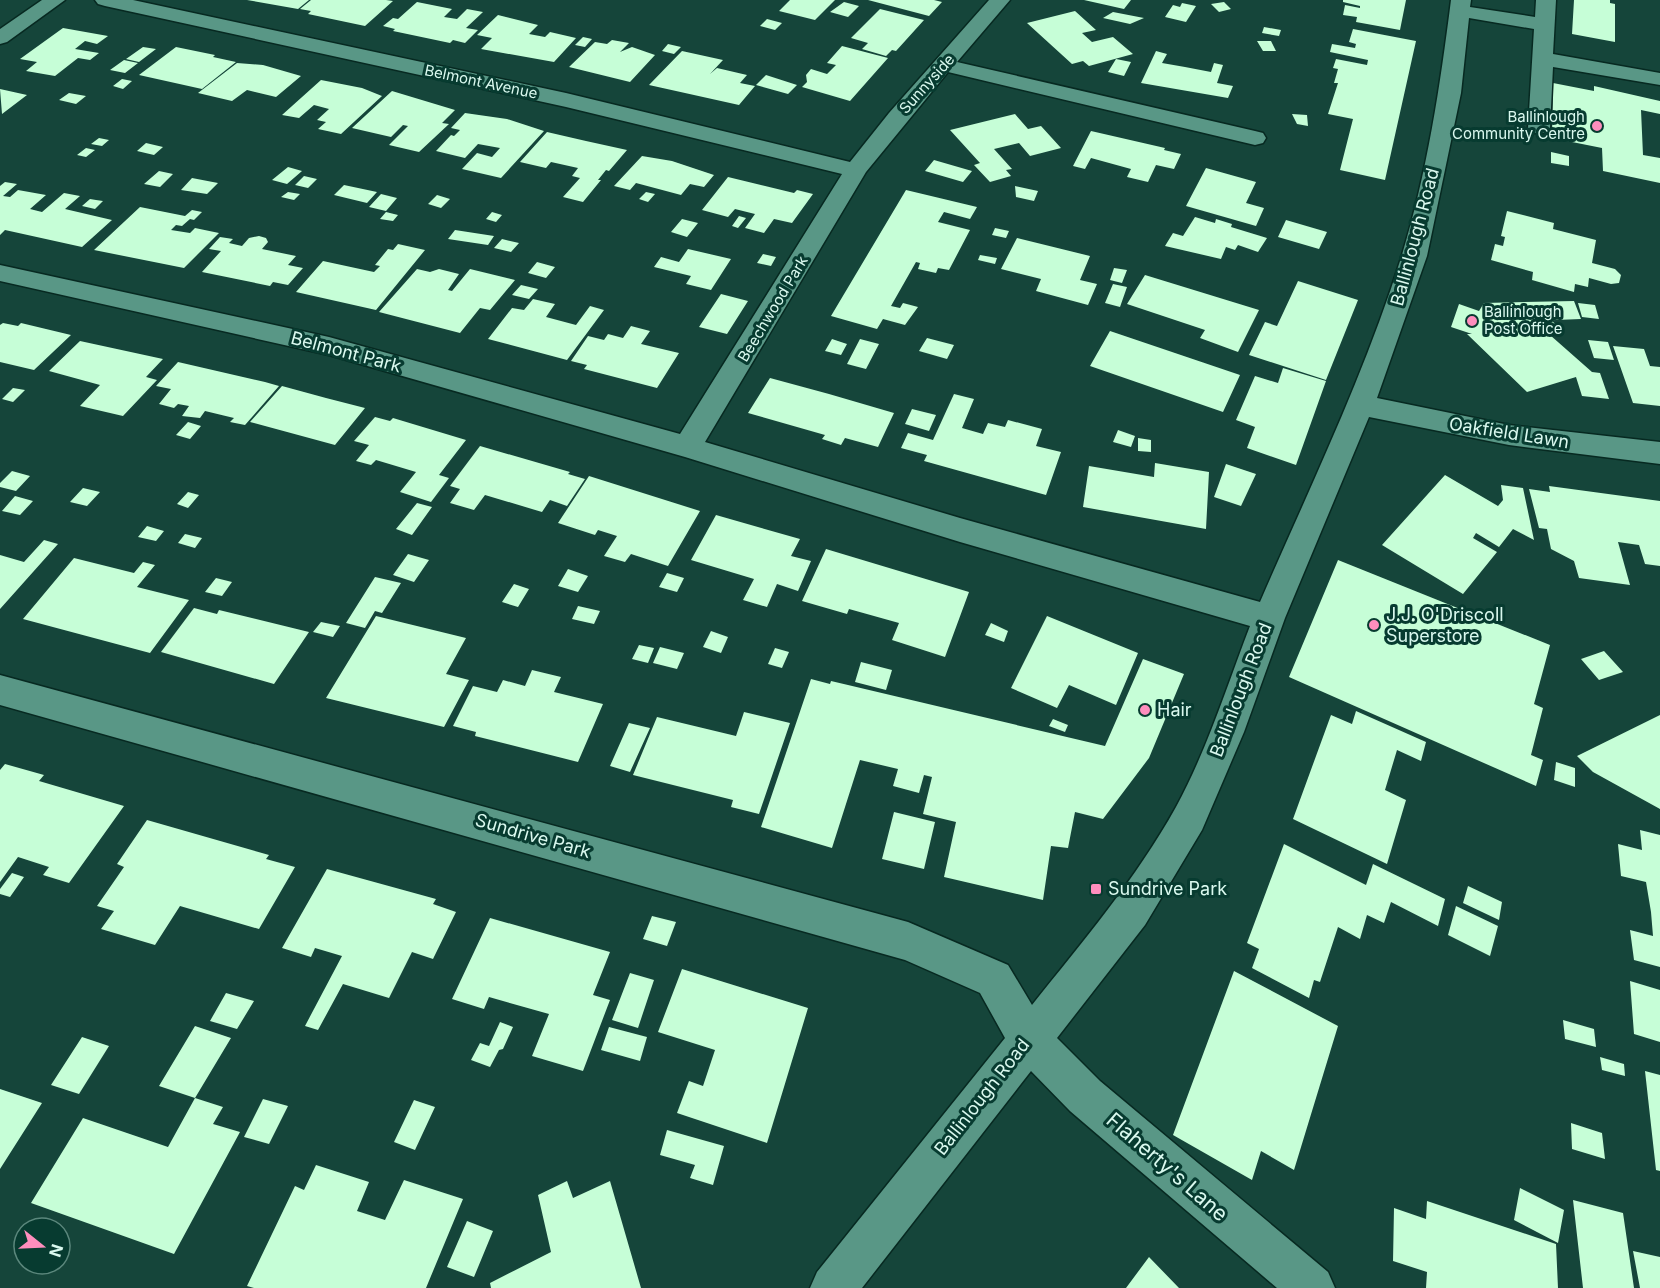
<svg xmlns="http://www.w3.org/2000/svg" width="1660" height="1288" font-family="Inter,sans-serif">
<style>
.building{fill:#c6fed7}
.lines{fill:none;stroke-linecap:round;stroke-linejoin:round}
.minor-casing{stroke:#072921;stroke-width:3}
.minor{fill:#599786;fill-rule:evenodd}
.poi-dot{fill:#fe8ebd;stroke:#073b30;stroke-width:2}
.labels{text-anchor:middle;stroke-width:6;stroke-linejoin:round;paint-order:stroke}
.far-street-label{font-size:15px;fill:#daf9ef;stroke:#073b30}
.far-poi-label{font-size:15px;fill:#daf9ef;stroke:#073b30;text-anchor:end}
.street-label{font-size:18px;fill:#daf9ef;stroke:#073b30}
.poi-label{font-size:18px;fill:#daf9ef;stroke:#073b30;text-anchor:start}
.near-street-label{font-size:21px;fill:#daf9ef;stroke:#073b30}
</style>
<rect width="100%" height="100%" fill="#15453a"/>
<!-- building -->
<path class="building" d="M247 0H309L298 9Z
M311 0H386L393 1 365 26 308 14 311 11 300 9Z
M790 0H835L815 20 779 11Z
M868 0H934L942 2 929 16Z
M1084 0H1131L1124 9Z
M1343 0H1406L1400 30 1356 22 1357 17 1343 15 1345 5 1360 8V6L1343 2Z
M1574 0H1610V3L1615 4V42L1572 34Z
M417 2 452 9 444 17 457 19 467 9 483 12 466 28 478 30 465 43 453 40 450 43 393 31 395 29 383 26 393 18 398 19Z
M844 2 859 6 848 17 830 12Z
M1224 2 1231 9 1219 12 1211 4Z
M1182 3 1196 6 1186 22 1165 17 1173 5 1180 7Z
M880 9 924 20 896 51 892 50 886 56 862 49 868 43 851 38Z
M1075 11 1096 30 1082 33 1092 42 1113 37 1133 54 1089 66 1083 61 1072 64 1027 23Z
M1113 12 1144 18 1130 24 1103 18Z
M498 15 538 25 529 34 545 37 550 32 576 38 554 62 481 49 492 38 477 35Z
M767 19 782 23 775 30 760 26Z
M1264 27 1281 30 1279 36 1262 33Z
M63 28 108 36 97 44 85 41 75 49 99 53 90 60 78 58 55 76 26 71 37 62 20 59Z
M1353 29 1416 41 1385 180 1340 170 1353 119 1328 114 1338 83H1334L1338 69 1333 68 1336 59 1367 65 1368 60 1330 52 1332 44 1355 48 1356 44 1349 42Z
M583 37 592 39 585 47 575 45Z
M612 40 629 43 620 52 632 47 655 55 630 82 569 67 595 42 607 44Z
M1257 41H1271L1276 51H1263Z
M668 44 681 47 674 54 662 51Z
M842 46 888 58 850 101 802 87 807 82 806 75 811 69 827 74 836 65 827 63Z
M143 47 156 49 139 62 126 59Z
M176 47 215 55 213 57 236 62 202 89 139 75Z
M682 51 723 60 710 74 717 68 747 75 740 83 755 86 739 105 649 85Z
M1156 51 1167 54 1162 63 1185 67 1211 72 1214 63 1223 65 1217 83 1233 86 1228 98 1141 83Z
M1116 59 1131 62 1124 76 1108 72Z
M124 60 138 63 125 73 110 70Z
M237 63 263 65 301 76 276 97 247 90 232 101 198 93Z
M766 75 797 85 788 94 756 85Z
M122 79 132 81 123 89 113 86Z
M321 80 362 88 382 96 341 134 318 129 326 122 317 120 329 109 314 105 299 118 282 115Z
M1553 83 1594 91V86L1660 101V114L1641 110 1643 155 1660 158V183L1603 171 1602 148 1552 138Z
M0 89 27 95 2 114Z
M392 91 455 110 442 123 449 124 419 152 389 145 408 126 403 125 391 137 352 128Z
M69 93 86 96 76 104 59 100Z
M465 113 507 119 544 131 501 178 462 169 477 153 492 157 500 148 478 144 465 158 436 151 451 135 454 136 460 130 451 128Z
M1015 114 1028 129 1041 126 1061 148 1030 156 1019 143 994 149 1012 169 1006 170 1011 176 990 182 974 165 980 163 950 130Z
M1292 114 1307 115 1308 126 1297 124Z
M1091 131 1165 148 1164 150 1181 154 1174 169 1156 165 1148 182 1127 177 1131 169 1091 158 1085 169 1073 166Z
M547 132 586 141 627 150 609 171 606 170 598 180H601L583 202 563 197 580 178 572 176 578 168 551 162 546 168 520 162Z
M99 138 109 140 102 146 91 144Z
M146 143 163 147 154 155 137 151Z
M86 148 95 150 86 157 77 155Z
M1551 152 1569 156V166L1551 163Z
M642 156 672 161 714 175 704 187 690 184 681 195 636 183 630 190 614 186Z
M934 160 972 171 963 182 925 171Z
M288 167 302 171 287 184 272 180Z
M1206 168 1256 182 1246 203 1264 208 1256 226 1186 206Z
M159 171 173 174 160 187 144 184Z
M304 176 317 179 308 188 295 185Z
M728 177 794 193 797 190 813 194 792 223 774 219 764 233 745 228 755 214 735 209 728 217 702 210Z
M192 178 218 183 207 194 181 190Z
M5 182 17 184 3 196 10 197 18 190 46 195 30 209 42 212 64 193 80 196 65 209 112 220 82 247 5 230 0 235V186Z
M344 185 377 192 367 203 334 195Z
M1015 186 1038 191 1034 201 1016 197Z
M906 190 977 207 970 219 944 212 938 222 970 230 949 270 938 268 936 273 918 269 920 263 916 262 891 306 900 308 903 303 918 307 905 325 883 319 877 329 831 316Z
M288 192 300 194 294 200 281 197Z
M646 192 655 194 648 202 639 199Z
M381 194 397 198 386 211 369 207Z
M437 195 450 199 441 208 428 204Z
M90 199 96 200 103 201 95 209 82 206Z
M140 207 185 216 192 210 202 212 194 220 190 219 182 226 176 225 171 230 190 233 195 228 219 233 184 268 94 250Z
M1507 211 1554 223 1553 229 1596 240 1592 263 1615 269 1621 275 1619 283 1611 284 1589 278 1588 287 1575 284 1574 292 1532 280 1533 272 1491 260 1495 244 1503 246 1505 237 1501 236Z
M386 212 398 215 393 221 380 219Z
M492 212 502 215 496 222 486 219Z
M739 216 746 218 738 228 732 226Z
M1195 217 1215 223 1216 219 1232 224 1231 227 1267 238 1258 252 1238 245 1235 250 1226 247 1221 259 1165 246 1173 233 1183 236Z
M682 219 698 223 687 237 671 232Z
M1286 220 1327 232 1319 249 1278 237Z
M995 228 1009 231 1006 238 992 235Z
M455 230 494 236 488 245 448 239Z
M259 236 266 238 268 242 262 249 296 256 288 265 303 268 288 285 273 282 270 286 202 272 221 251 209 249 220 237 233 239 229 243 242 246 249 238Z
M1017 238 1090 256 1080 280 1097 284 1088 305 1036 291 1041 279 1001 269Z
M502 239 519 243 511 252 494 248Z
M398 244 425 250 376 310 296 292 323 261 374 272 380 266 375 265 388 249 393 250Z
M688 249 731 259 711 290 686 284 691 276 654 267 661 257 679 262Z
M763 254 776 257 771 266 757 263Z
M980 255 997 258 995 264 978 260Z
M537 262 555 267 546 278 528 273Z
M1114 268 1127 270 1122 283 1110 280Z
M417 269 430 272 439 269 459 274 448 290 452 291 470 269 515 280 490 310 480 308 460 333 379 312Z
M1145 275 1259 310 1238 352 1200 338 1205 330 1127 304Z
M1298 281 1358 300 1326 380 1249 355 1265 322 1277 326Z
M1113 284 1127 287 1120 307 1105 303Z
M521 285 538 289 529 299 512 295Z
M721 294 748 301 727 334 699 327Z
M533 299 555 304 546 317 576 325 590 306 604 310 567 360 488 339 512 308 524 310Z
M1574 301 1581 319 1531 321 1537 326 1552 321 1563 331 1550 335 1592 372 1600 373 1609 399 1582 396 1576 377 1527 392 1467 334H1472L1451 327 1459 304 1479 311 1484 303Z
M1578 303 1595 305 1599 319 1582 317Z
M3 323 18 326 21 323 71 335 34 370 0 362V325Z
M631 326 650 331 641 344 679 353 657 388 584 369 587 365 571 361 588 336 604 340 608 334 623 338Z
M1110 331 1240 375 1223 412 1090 366Z
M927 338 954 345 947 359 919 351Z
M832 339 847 344 841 355 825 351Z
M860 339 879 344 866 369 847 364Z
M1588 340 1608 342 1614 360 1594 358Z
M80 341 163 359 146 377 157 380 123 416 80 406 100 385 49 371Z
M1613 346 1644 349 1650 366 1660 367V406L1633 403Z
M178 362 265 382 279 386 245 425 230 422 234 418 205 411 200 418 182 416 189 406 178 404 174 408 159 404 171 389 156 386Z
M1283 368 1326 381 1296 465 1247 448 1255 427 1236 420 1255 376 1278 383Z
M770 378 829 394 894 413 878 447 845 438 841 445 822 439 825 435 748 413Z
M282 386 326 398 365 408 335 445 250 422Z
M13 388 25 390 13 402 2 399Z
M954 394 974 399 962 428 983 434 988 423 1005 427 1008 420 1042 429 1036 446 1061 452 1046 495 924 461 927 455 901 448 908 433 933 440Z
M912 409 936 415 929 431 905 424Z
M375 417 390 421 393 418 466 440 439 475 449 478 431 502 400 492 416 472 376 460 371 465 356 461 369 445 354 441Z
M188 422 201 426 190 439 176 435Z
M1118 430 1135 436 1131 447 1113 442Z
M1138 438 1151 440V452L1138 451Z
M480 446 570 472 568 474 585 479 567 506 550 500 542 512 485 495 474 510 450 503 460 489 450 486Z
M1155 463 1209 472 1206 529 1083 507 1089 466 1154 477Z
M1226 464 1256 474 1241 506 1214 497Z
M12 471 30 476 16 491 0 487V483Z
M1445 475 1498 506 1503 500 1501 485 1523 488 1534 540 1513 529 1499 547 1476 533 1473 538 1497 552 1463 594 1382 545Z
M589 476 700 511 668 566 631 554 625 562 604 556 617 536 598 530 595 535 558 523Z
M1549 486 1660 501V566L1645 564 1639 545 1618 542 1630 585 1579 578 1574 561 1551 549 1547 529 1539 528 1529 489 1550 492Z
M83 488 100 492 87 506 70 502Z
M188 492 199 495 188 508 177 504Z
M15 496 33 501 20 515 2 511Z
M417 503 432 507 412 535 396 529Z
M716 515 800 539 791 556 811 561 798 591 777 584 767 607 743 600 754 579 691 560Z
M147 526 164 531 156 541 138 537Z
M185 534 202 538 195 548 178 543Z
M44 540 58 544 0 609V555L24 562Z
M826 549 969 592 945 657 892 640 899 623 849 609 847 614 802 601Z
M408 554 429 560 414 582 393 575Z
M74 558 134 573 143 562 155 565 137 587 189 600 150 653 23 619Z
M1338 560 1550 645 1534 704 1543 708 1531 755 1543 760 1536 786 1289 677Z
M568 569 588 576 578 592 558 586Z
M667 573 684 578 677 592 659 587Z
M375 577 401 583 382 613 375 611 365 628 346 623Z
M216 578 232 582 222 596 205 592Z
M514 584 529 589 518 607 502 602Z
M578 606 600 611 594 624 572 619Z
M194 608 217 614 219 610 309 632 274 684 161 652Z
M376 616 466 638 446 674 469 680 444 727 326 698Z
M1047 616 1138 653 1116 705 1069 685 1057 708 1011 688Z
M321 622 340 626 333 637 313 632Z
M991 623 1008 631 1004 642 985 635Z
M711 631 728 637 721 653 703 647Z
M639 645 654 648 648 663 632 659Z
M660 647 684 653 677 669 653 663Z
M775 648 789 652 782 668 768 664Z
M1604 651 1623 672 1599 680 1581 659Z
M1143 659 1184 674 1149 758 1103 819 1075 812 1068 848 1051 846 1043 900 944 877 956 822 923 814 932 777 924 775 919 793 893 786 898 769 860 760 832 848 761 827 811 679 830 684 831 681 848 685 1105 746Z
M861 662 892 670 886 690 855 682Z
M532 670 561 677 554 692 603 704 578 762 475 736 476 732 453 726 473 686 497 692 503 680 525 686Z
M1356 711 1426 742 1421 761 1397 750 1385 790 1406 800 1387 864 1293 819 1331 715 1352 724Z
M744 712 790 723 759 814 731 807 733 800 633 775 657 717 736 736Z
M1660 715V809L1593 772 1577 756Z
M1053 719 1068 725 1065 732 1049 726Z
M629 723 650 728 630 772 610 766Z
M1556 762 1575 768V787L1554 780Z
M5 764 44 775 39 781 124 806 69 883 43 875 49 867 18 857 0 882V770Z
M894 812 935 822 924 869 882 859Z
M147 820 269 855 266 859 295 867 259 929 180 906 155 945 101 929 114 911 97 906 124 867 117 864Z
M1640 830 1660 835V967L1634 960 1630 930 1653 936 1651 912 1646 882 1621 876 1618 844 1642 850Z
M1284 844 1366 885 1373 864 1445 899 1438 926 1391 902 1384 923 1367 915 1360 939 1338 927 1320 982 1314 980 1309 998 1252 968 1259 949 1247 943Z
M327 869 436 899 433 904 456 912 433 959 412 952 389 998 343 984 318 1030 305 1026 342 956 315 948 311 957 282 948Z
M12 873 24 877 10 897 0 894V889Z
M1468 886 1502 902 1499 920 1463 903Z
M1456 906 1498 926 1490 956 1448 935Z
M652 916 676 922 667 946 643 939Z
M490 918 610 952 593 995 610 1000 583 1071 532 1056 549 1014 489 997 484 1009 452 999Z
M682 969 808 1008 767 1143 677 1113 689 1081 703 1086 715 1050 658 1032Z
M1234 971 1338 1026 1294 1170 1261 1151 1252 1180 1173 1135Z
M630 973 654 980 638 1028 612 1020Z
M1630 981 1660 990V1042L1634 1034Z
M226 993 254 1001 237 1029 210 1021Z
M1563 1020 1594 1029 1596 1047 1565 1039Z
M500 1022 513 1027 503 1049 499 1050 490 1067 471 1060 480 1043 489 1046Z
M195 1026 231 1038 195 1098 223 1107 213 1124 240 1132 174 1254 31 1203 83 1118 168 1147 195 1098 159 1086Z
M609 1027 647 1037 640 1061 601 1050Z
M82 1037 109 1046 79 1094 51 1085Z
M1600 1057 1624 1064 1625 1076 1602 1070Z
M1645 1071 1660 1075V1171L1656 1170Z
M0 1089 42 1103 0 1169Z
M263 1099 288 1106 269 1144 244 1137Z
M414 1100 435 1107 415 1150 394 1142Z
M1571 1123 1602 1133 1605 1159 1572 1149Z
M667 1130 724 1146 713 1185 690 1178 695 1165 660 1155Z
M316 1165 369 1182 357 1211 385 1220 404 1180 463 1199 426 1288H254L247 1286 295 1186 304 1190Z
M567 1181 573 1198 610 1181 641 1288H491L490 1283 551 1252 538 1195Z
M1520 1188 1564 1210 1558 1243 1514 1220Z
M1573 1200 1623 1213 1634 1288H1583Z
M1427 1201 1556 1244 1558 1288H1426L1427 1272 1393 1261 1394 1208 1426 1219Z
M467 1221 493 1231 474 1277 447 1267Z
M1633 1251 1660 1257V1288H1640Z
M1149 1257 1179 1288H1126Z"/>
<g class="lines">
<defs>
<path id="minor" d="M42 0H65L7 42 0 44V29Z
M95 0H133L566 93 850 162 889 113 989 0H1010L957 62 1255 131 1263 133 1266 138 1263 143 1255 145 948 72 866 172 705 442 960 518 1260 602C1309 489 1364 376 1401 258 1427 174 1440 87 1451 0H1471L1470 7 1535 17 1536 0H1556L1553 54 1660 73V85L1553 67 1550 128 1547 133H1531L1528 128 1534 29 1469 18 1461 93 1427 256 1377 398 1509 425 1660 442V464L1509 445 1369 417 1285 618 1244 732 1202 830 1145 925 1057 1038 1100 1081 1328 1272 1335 1288H1277L1070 1111 1031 1071 862 1288H810L817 1272 1005 1038 980 993 905 960 0 705V675L908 922 1008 965 1032 1005C1083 941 1136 879 1176 807 1207 750 1227 686 1250 626L960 542 685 457 329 355 0 281V265L329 337 680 434 842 174 566 107 105 6 98 4Z"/>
</defs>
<!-- minor casing -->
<use href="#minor" class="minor-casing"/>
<!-- minor -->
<use href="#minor" class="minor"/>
</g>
<!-- markers -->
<g class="poi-dot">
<circle cx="1597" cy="126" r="6"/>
<circle cx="1472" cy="321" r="6"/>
<circle cx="1374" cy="625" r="6"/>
<circle cx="1145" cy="710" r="6"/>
<rect x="1090" y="883" width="12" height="12" rx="3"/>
</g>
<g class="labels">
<!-- far-street labels -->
<g class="far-street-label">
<text transform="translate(481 82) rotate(12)" y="5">Belmont Avenue</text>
<text transform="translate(927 84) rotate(-48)" y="5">Sunnyside</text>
<text transform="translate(773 309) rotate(-59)" y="5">Beechwood Park</text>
</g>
<!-- far-poi labels -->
<g class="far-poi-label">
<text x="1585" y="122">Ballinlough<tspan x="1585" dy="17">Community Centre</tspan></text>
<text x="1484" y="317" text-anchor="start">Ballinlough<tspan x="1484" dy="17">Post Office</tspan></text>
</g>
<!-- street labels -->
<g class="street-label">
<text transform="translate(1415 237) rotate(-75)" y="6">Ballinlough Road</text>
<text transform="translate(346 352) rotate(15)" y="6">Belmont Park</text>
<text transform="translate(1509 433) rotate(9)" y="6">Oakfield Lawn</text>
<text transform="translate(1241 690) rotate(-69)" y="6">Ballinlough Road</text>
<text transform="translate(533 836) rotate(16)" y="6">Sundrive Park</text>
<text transform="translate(982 1097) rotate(-52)" y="6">Ballinlough Road</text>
</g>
<!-- poi labels -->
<g class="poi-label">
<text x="1386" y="621">J.J. O'Driscoll<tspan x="1386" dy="21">Superstore</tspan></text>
<text x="1157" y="716">Hair</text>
<text x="1108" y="895">Sundrive Park</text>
</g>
<!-- near-street labels -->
<g class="near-street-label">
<text transform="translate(1167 1167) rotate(41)" y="7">Flaherty's Lane</text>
</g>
</g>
<!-- north arrow -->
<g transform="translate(42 1246) rotate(108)"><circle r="28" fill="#073b30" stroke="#5b877c" stroke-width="1.5"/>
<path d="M0-4.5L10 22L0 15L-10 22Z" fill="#fe8ebd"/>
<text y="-9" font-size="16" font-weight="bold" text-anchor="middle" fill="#daf9ef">N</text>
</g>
</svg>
